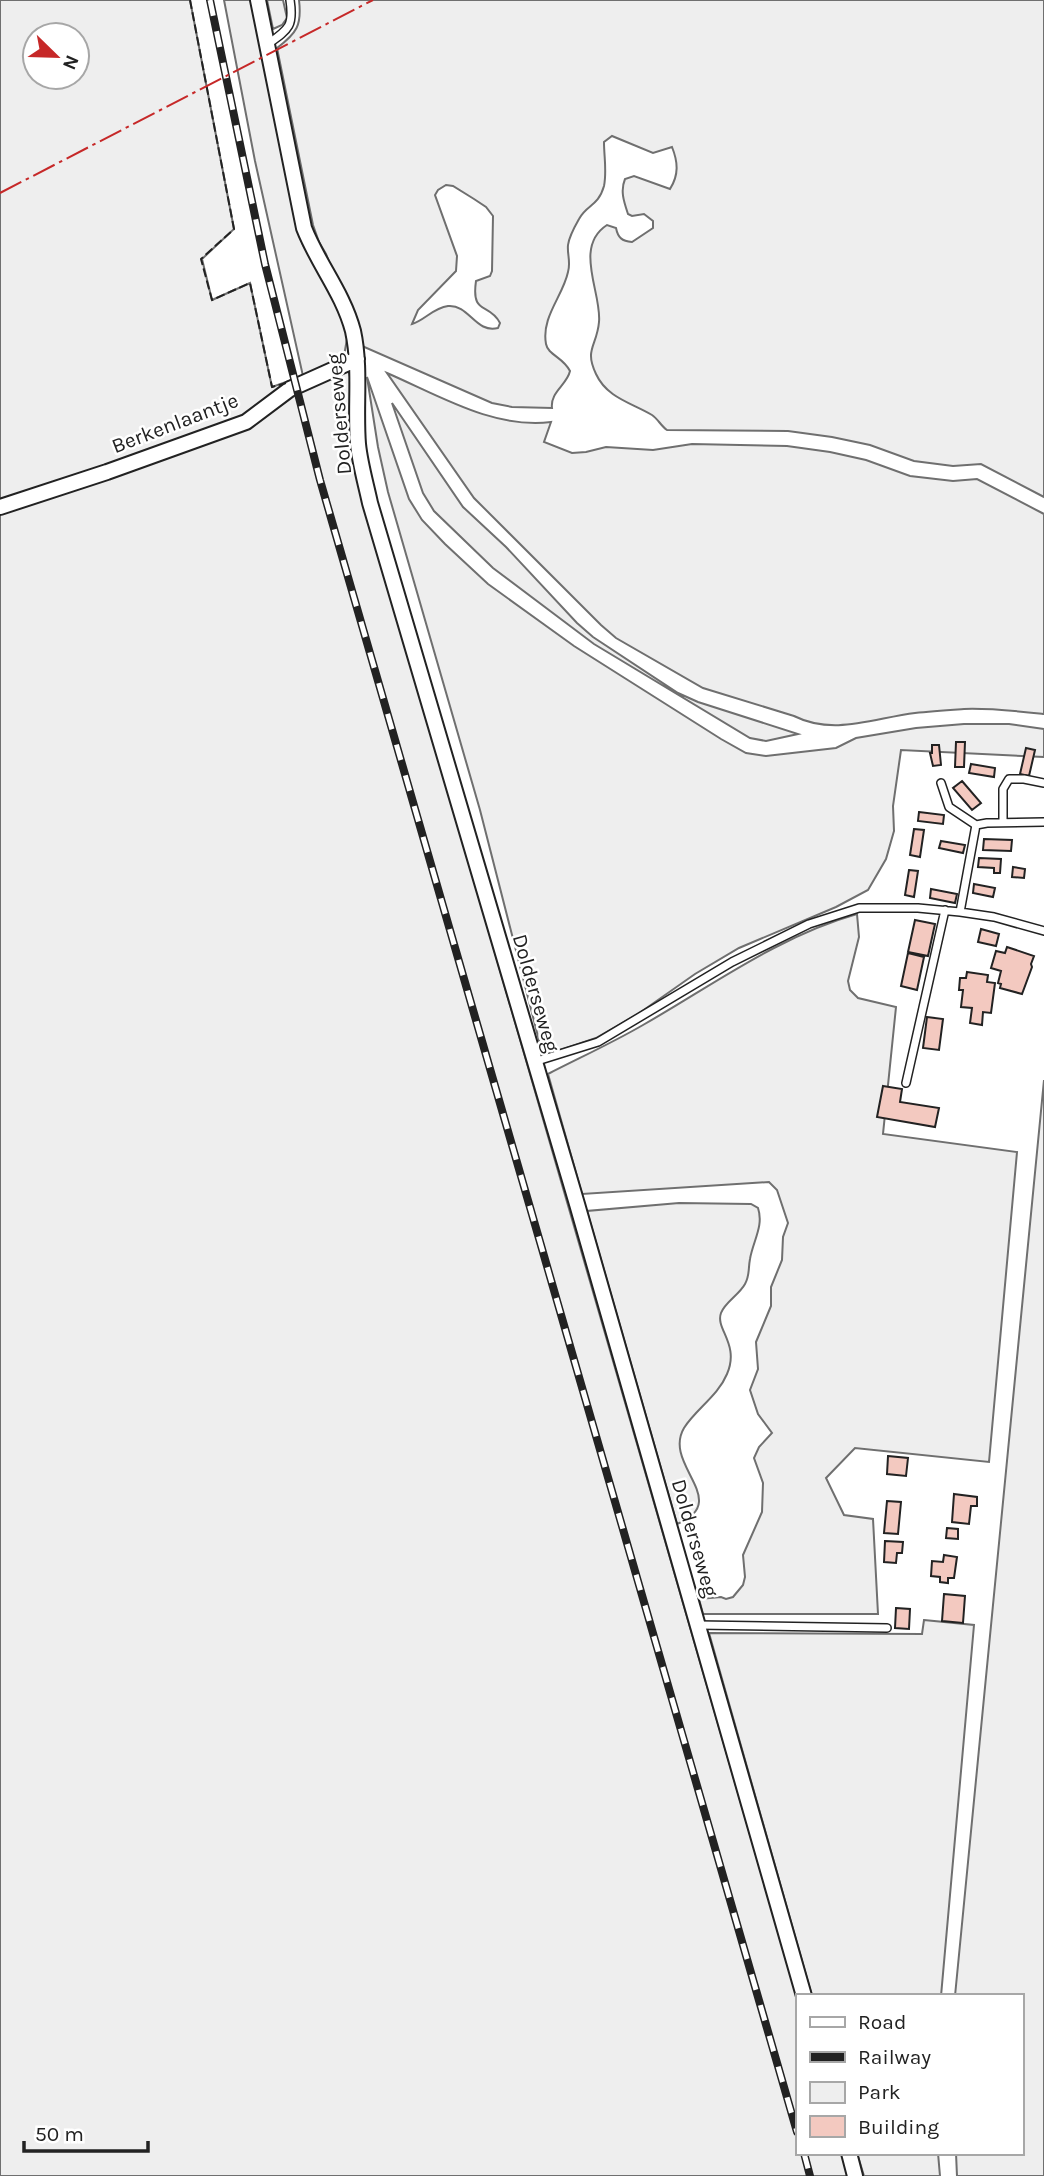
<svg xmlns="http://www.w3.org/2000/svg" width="1044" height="2176" font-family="Karla,sans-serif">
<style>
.green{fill:#eee;stroke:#6f6f6f;stroke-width:2;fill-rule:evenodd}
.building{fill:#f3c9c0;stroke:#222;stroke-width:2}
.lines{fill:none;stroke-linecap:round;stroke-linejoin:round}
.service-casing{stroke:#222;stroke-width:10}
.minor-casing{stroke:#222;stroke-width:18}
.service{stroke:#fff;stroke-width:7}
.minor{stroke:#fff;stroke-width:14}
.rail-casing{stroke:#222;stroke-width:8}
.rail{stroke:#fff;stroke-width:5;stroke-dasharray:16;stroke-linecap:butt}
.fence{stroke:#222;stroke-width:2;stroke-dasharray:9 3.5;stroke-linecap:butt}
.power{stroke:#c62828;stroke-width:2;stroke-dasharray:24 5 3.5 5;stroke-linecap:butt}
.labels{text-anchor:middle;stroke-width:5;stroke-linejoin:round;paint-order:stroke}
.street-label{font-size:21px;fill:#222;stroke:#fff}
</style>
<rect width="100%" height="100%" fill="#fff"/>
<!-- green -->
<path class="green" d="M0 0H190L234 229 202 259 212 300 250 283 272 387 303 376 255 161 224 0H254L297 228 303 245 338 303 348 333 344 356 351 380 366 507 797 1997V2153H843L849 2176H0ZM35 35H77V77H35Z
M267 0H283L287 18 282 25 273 29Z
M299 0H1044V497L981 464 953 466 914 461 870 445 832 437 788 431 667 430C661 426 658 419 652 415 632 403 607 398 596 374 584 349 597 346 599 322 602 293 573 247 607 225L616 228C618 238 622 241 632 242L653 228V221L644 214 632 216 628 214C624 202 620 191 625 179L634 176 670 189C679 175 678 162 672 147L653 153 612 136 604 142C604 157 607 171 604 186 598 207 587 204 579 219 575 226 569 237 568 245 567 254 571 262 568 272 563 296 541 317 546 344 548 355 563 357 570 371 567 385 550 392 552 408L512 407 492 403 362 346 326 254 319 242 313 225 277 48C297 33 302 25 299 0ZM446 185 453 186 474 199 486 207 493 216 492 271 490 276 476 281C471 316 489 302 500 323L498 328C476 334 469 304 448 306 433 308 425 320 412 324L418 310 456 271 457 256 435 195 438 190Z
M387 373C440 396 493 429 551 422L544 442 572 453 586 452 606 447 653 450 692 444 787 446 830 452 866 460 910 476 953 481 977 479 1044 514V714C1017 711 991 708 964 709 948 710 931 711 915 713 874 718 834 736 794 716L703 688 616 638 601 625 474 498Z
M367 377 409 499 422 520 445 544 488 584 574 646 721 739 746 753 766 756 836 748 856 738 916 728 964 724H1009L1044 729V757L901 750 893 806 894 831 886 859 868 890 836 907 739 948 695 974 638 1014 596 1038 543 1056 480 810 388 492 378 447Z
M392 403 463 507 506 547 577 623 593 637 678 693 698 702 798 734 766 741 750 738 594 644 493 568 434 511 423 493Z
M857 914 859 937 848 981 850 990 858 998 896 1007 883 1134 1017 1152 989 1462 855 1448 826 1478 844 1515 873 1519 878 1614H703L699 1599 721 1597 726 1599 733 1597 743 1585 745 1577 743 1555 762 1512 763 1483 754 1458 759 1447 772 1433 758 1414 750 1390 758 1369 756 1342 771 1306V1287L782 1260 783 1237 788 1223 777 1190 769 1182 582 1194 548 1074C579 1058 612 1043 643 1025 713 985 779 936 857 914Z
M1044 1080V2176H957L956 2153H1021V1996H955Z
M679 1203 751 1204 758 1208C764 1226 753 1241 750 1259 748 1269 750 1275 745 1284 739 1295 725 1302 721 1313 715 1329 740 1344 727 1374 718 1396 696 1409 684 1428 662 1465 733 1501 677 1524L587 1211Z
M924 1620 974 1625 941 1996H812L709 1633 922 1634Z
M857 2153H938L940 2176H864Z"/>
<!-- building -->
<path class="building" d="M956 742H965L964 767H955Z
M932 745H939L941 765 933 766 930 753H932Z
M1026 748 1035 750 1029 776 1020 774Z
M971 764 995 768 994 777 969 773Z
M962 781 981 803 972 810 953 788Z
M919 812 944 815 943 824 918 821Z
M914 829 924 830 920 857 910 855Z
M984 839 1012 840 1011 851 983 850Z
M941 841 965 845 963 853 939 848Z
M979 858 1001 859 1000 873H994V868L978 867Z
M1013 867 1025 869 1024 878 1012 877Z
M909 870 918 871 914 897 905 895Z
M974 884 995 888 993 897 973 893Z
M931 889 957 894 955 903 930 898Z
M915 920 935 924 928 956 908 952Z
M981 929 999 934 996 946 978 942Z
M1007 947 1034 956 1031 964 1032 967 1022 994 1000 988 1001 984 998 983 1001 971 991 968 996 951 1005 953Z
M908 953 924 957 917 990 901 986Z
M967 972 988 975 987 982 995 983 991 1013 983 1012 982 1025 970 1023 972 1008 961 1007 963 990H959L960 978H966Z
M927 1017 943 1019 939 1050 923 1048Z
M883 1086 902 1089 900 1102 939 1108 935 1127 877 1117Z
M888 1456 908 1458 906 1476 887 1474Z
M954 1494 977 1497V1506H971L969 1524 952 1522Z
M887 1501 901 1502 898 1534 884 1533Z
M947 1528 958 1529V1539L946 1538Z
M885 1541 903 1542 902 1553H897L896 1563 884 1562Z
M944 1555 957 1557 954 1578H948V1583L940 1582V1577L931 1576 932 1561 943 1562Z
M944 1594 965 1596 963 1623 942 1621Z
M896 1608 910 1609 909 1629 895 1628Z"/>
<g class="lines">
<defs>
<path id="service" d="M268 44C289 29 294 26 290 0
M941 783 949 807 976 825
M1003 822V789L1009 779H1024L1044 783
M960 912 976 825 987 823 1044 822
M534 1062 598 1042 732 962 809 924 859 908H918L960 912 994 917 1044 931
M906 1083 945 910
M698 1625 887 1628"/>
<path id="minor" d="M258 0 304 228C318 264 343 293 353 331 361 368 355 407 358 444 360 464 366 484 370 503L577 1204 804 1996
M0 507 107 472 246 422 290 389 357 359
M849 2153 855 2176"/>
</defs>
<!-- service casing -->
<use href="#service" class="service-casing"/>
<!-- minor casing -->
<use href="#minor" class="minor-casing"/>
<!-- service -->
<use href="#service" class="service"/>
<!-- minor -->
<use href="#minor" class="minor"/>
<defs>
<path id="rail" d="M210 0 265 264 320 480 797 2132
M804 2153 810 2176"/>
</defs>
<!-- rail casing -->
<use href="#rail" class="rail-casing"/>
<!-- rail -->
<use href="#rail" class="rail"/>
<!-- fence -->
<path class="fence" d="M190 0 234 229 201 259 212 300 250 283 272 387 286 383"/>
<!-- power -->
<path class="power" d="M0 193 373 0"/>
</g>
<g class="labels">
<!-- street labels -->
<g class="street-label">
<text transform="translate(339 414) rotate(-95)" y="7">Dolderseweg</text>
<text transform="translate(175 423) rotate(-21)" y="7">Berkenlaantje</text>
<text transform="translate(536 993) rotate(74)" y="7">Dolderseweg</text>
<text transform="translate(695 1538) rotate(74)" y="7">Dolderseweg</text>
</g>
</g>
<!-- legend -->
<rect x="796" y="1994" width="228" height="161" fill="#ffffff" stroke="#a7a7a7" stroke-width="2"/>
<rect x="810" y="2017" width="35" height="10" fill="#ffffff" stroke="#a7a7a7" stroke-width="2"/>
<text x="858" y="2029" font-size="21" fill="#222222">Road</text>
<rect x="810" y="2052" width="35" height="10" fill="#222222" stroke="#a7a7a7" stroke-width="2"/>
<text x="858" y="2064" font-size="21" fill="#222222">Railway</text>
<rect x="810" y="2082" width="35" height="21" fill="#eeeeee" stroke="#a7a7a7" stroke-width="2"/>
<text x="858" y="2099" font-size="21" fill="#222222">Park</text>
<rect x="810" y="2116" width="35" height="21" fill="#f3c9c0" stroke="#a7a7a7" stroke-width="2"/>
<text x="858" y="2134" font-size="21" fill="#222222">Building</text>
<!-- north arrow -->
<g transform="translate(56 56) rotate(113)"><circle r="33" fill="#ffffff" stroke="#a7a7a7" stroke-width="2"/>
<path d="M0-5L12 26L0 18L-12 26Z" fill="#c62828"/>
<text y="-10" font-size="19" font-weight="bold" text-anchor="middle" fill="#222222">N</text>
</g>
<!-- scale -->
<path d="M24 2141v10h124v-10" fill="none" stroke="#222222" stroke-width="3.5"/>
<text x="35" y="2141" font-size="21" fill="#222222" stroke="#ffffff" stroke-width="5" paint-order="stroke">50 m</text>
</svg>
